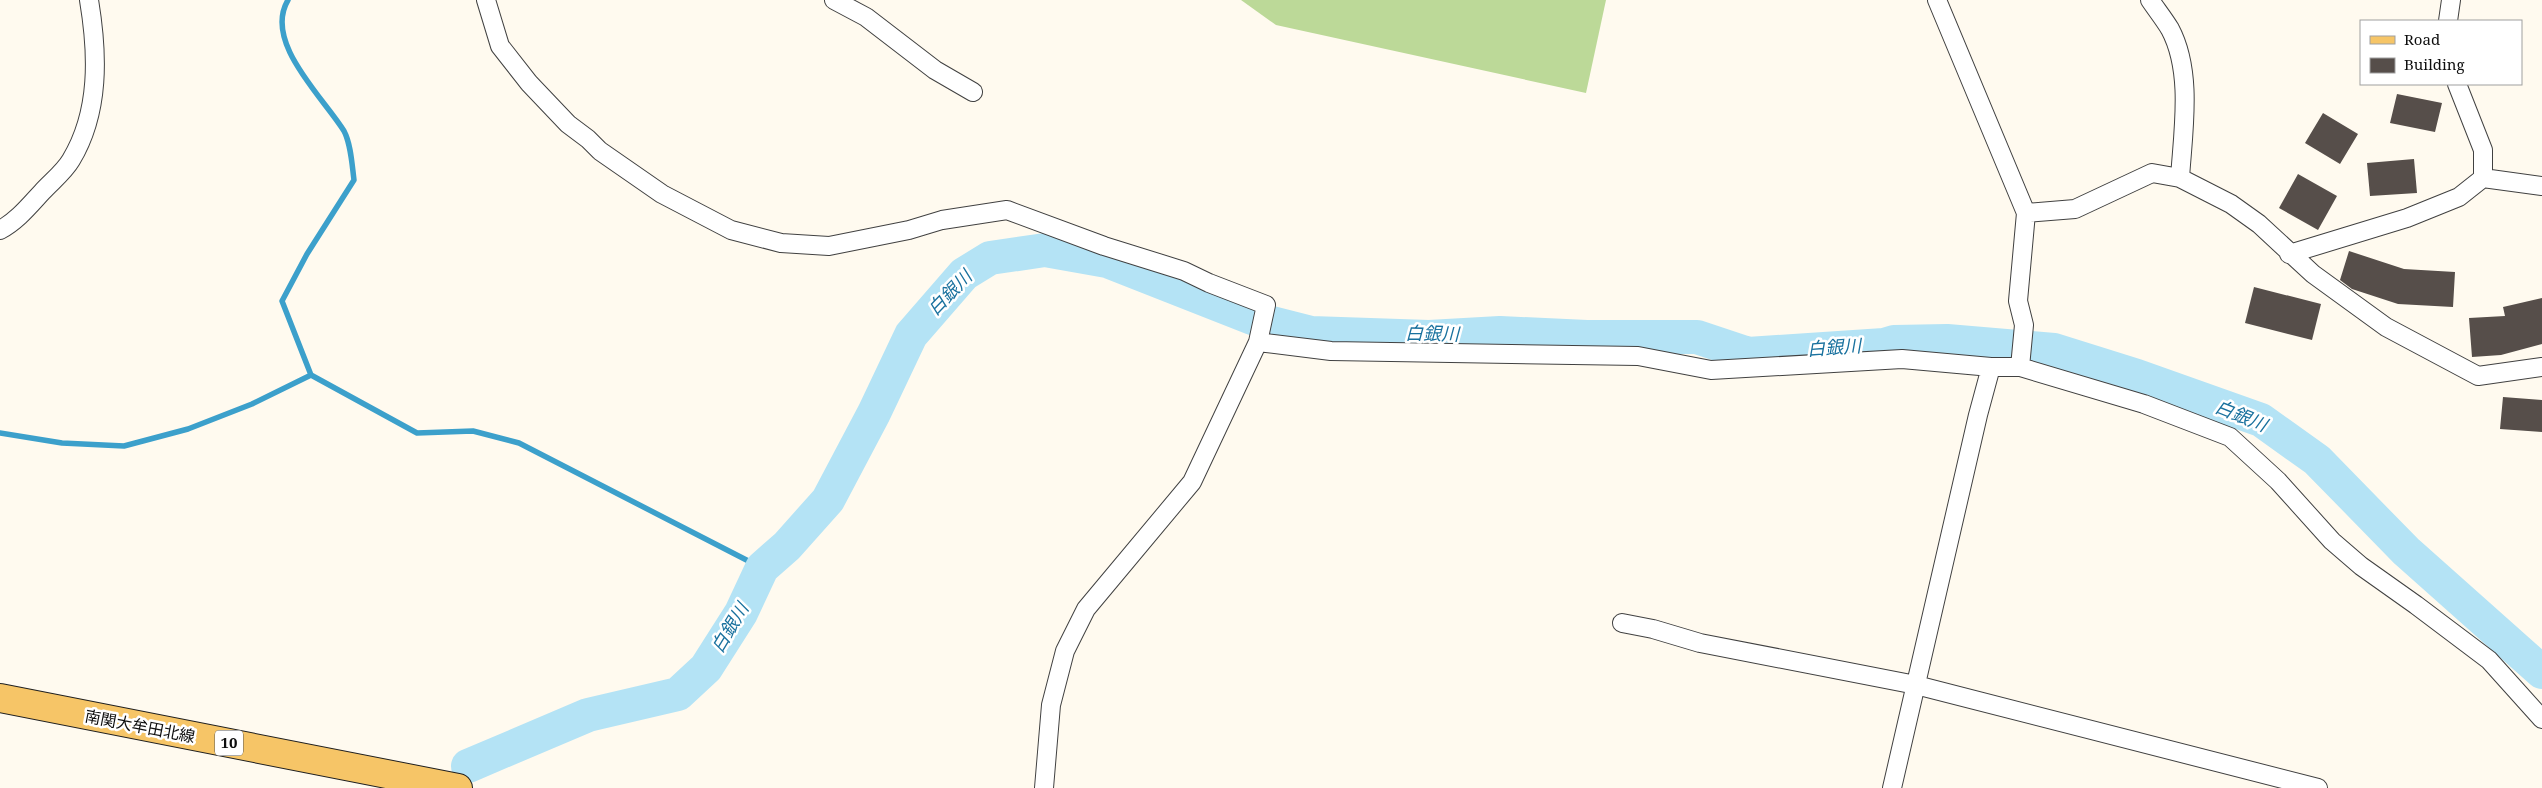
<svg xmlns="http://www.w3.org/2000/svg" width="2542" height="788" font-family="'Noto Serif','Noto Sans JP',serif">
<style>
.forest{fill:#bcd998}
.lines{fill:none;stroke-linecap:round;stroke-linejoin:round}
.stream{stroke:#3ca0cb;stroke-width:5.5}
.river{stroke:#b4e3f5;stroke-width:34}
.building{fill:#564e4a}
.minor-casing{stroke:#414141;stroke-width:20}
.primary-casing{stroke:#1f1f1f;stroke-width:30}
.minor{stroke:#fff;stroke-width:18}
.primary{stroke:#f6c567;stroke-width:28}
.labels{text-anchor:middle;stroke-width:5;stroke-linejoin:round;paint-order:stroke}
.shield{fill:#fff;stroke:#565656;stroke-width:1}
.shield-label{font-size:15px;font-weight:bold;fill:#0e0e0e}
.street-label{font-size:16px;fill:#0e0e0e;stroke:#fff}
.water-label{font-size:18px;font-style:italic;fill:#19719e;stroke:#fff}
</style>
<rect width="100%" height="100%" fill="#fffaef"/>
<!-- forest -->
<path class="forest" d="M1241 0H1606L1586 93 1276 25Z"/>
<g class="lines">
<!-- stream -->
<path class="stream" d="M288 0C263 42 323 97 344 131 351 144 352 165 354 180L307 254 282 301 311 375 417 433 473 431 519 443 762 568
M0 433 62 443 124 446 188 429 252 404 311 375"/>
<!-- river -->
<path class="river" d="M468 766 588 715 678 694 706 668 741 613 762 568 787 546 828 500 874 413 911 335 964 274 990 258 1045 250 1107 261 1252 318 1311 333 1429 337 1500 333 1587 337H1697L1748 354 1884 345 1894 342 1947 341 2054 350 2137 376 2261 420 2317 460 2406 551 2542 672"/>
</g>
<!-- building -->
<path class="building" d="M2397 94 2442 103 2435 132 2390 123Z
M2323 113 2358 134 2340 164 2305 143Z
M2414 159 2417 193 2370 196 2367 163Z
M2298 174 2337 196 2318 230 2279 208Z
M2349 251 2404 269 2455 272 2453 307 2398 304 2352 289 2340 280Z
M2254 287 2321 304 2312 340 2245 323Z
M2542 298V344L2501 355 2472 357 2469 318 2505 316 2503 307Z
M2503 397 2542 400V432L2500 429Z"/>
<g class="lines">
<defs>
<path id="minor" d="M486 0 500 46 529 83 568 124 588 139 600 151 662 194 731 230 781 243 829 246 909 230 942 220 1007 210 1104 246 1184 271 1209 283 1266 305 1258 342 1331 351 1638 356 1711 370 1902 359 1991 367H2020L2144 404 2230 437 2278 481 2332 541 2361 566 2416 605 2489 660 2542 719
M834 0 866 17 935 70 973 92
M1937 0 2026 213 2018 301 2024 325 2020 367
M2150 0C2156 9 2164 19 2170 29 2193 72 2183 131 2180 178
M2448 21 2451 0
M2457 84 2483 150V178
M2026 213 2075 209 2152 173 2180 178 2231 204 2259 224 2313 274 2386 327 2478 376 2542 367
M0 230C17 221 29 206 42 192 51 182 64 172 71 160 100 112 98 54 89 0
M2289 254 2407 218 2459 197 2483 178 2542 186
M1622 623 1653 629 1700 643 1916 685 2318 788
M1044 788 1051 705 1065 651 1086 609 1192 482 1258 342
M1892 788 1978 415 1991 367"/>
<path id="primary" d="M0 698 458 788"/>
</defs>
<!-- minor casing -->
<use href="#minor" class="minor-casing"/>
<!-- primary casing -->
<use href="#primary" class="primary-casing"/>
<!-- minor -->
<use href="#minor" class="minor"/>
<!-- primary -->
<use href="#primary" class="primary"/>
</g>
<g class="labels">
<!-- shield labels -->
<rect class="shield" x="215" y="730.5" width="28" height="25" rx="4"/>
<g class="shield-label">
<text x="229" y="748">10</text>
</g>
<!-- street labels -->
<g class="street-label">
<text transform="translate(140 726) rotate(11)" y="6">南関大牟田北線</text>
</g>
<!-- water labels -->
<g class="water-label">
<text transform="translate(950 293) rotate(-46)" y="6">白銀川</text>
<text transform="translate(1432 334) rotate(1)" y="6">白銀川</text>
<text transform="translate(1834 348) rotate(-4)" y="6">白銀川</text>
<text transform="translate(2241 416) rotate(22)" y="6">白銀川</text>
<text transform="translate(730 628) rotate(-59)" y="6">白銀川</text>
</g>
</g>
<!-- legend -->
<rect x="2360" y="20" width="162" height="65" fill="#ffffff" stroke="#9f9f9f"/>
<rect x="2370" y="36" width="25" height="8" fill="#f6c567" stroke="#9f9f9f"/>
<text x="2404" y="45" font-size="15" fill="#0e0e0e">Road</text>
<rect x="2370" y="58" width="25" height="15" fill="#564e4a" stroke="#9f9f9f"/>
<text x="2404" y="70" font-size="15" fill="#0e0e0e">Building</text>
</svg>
